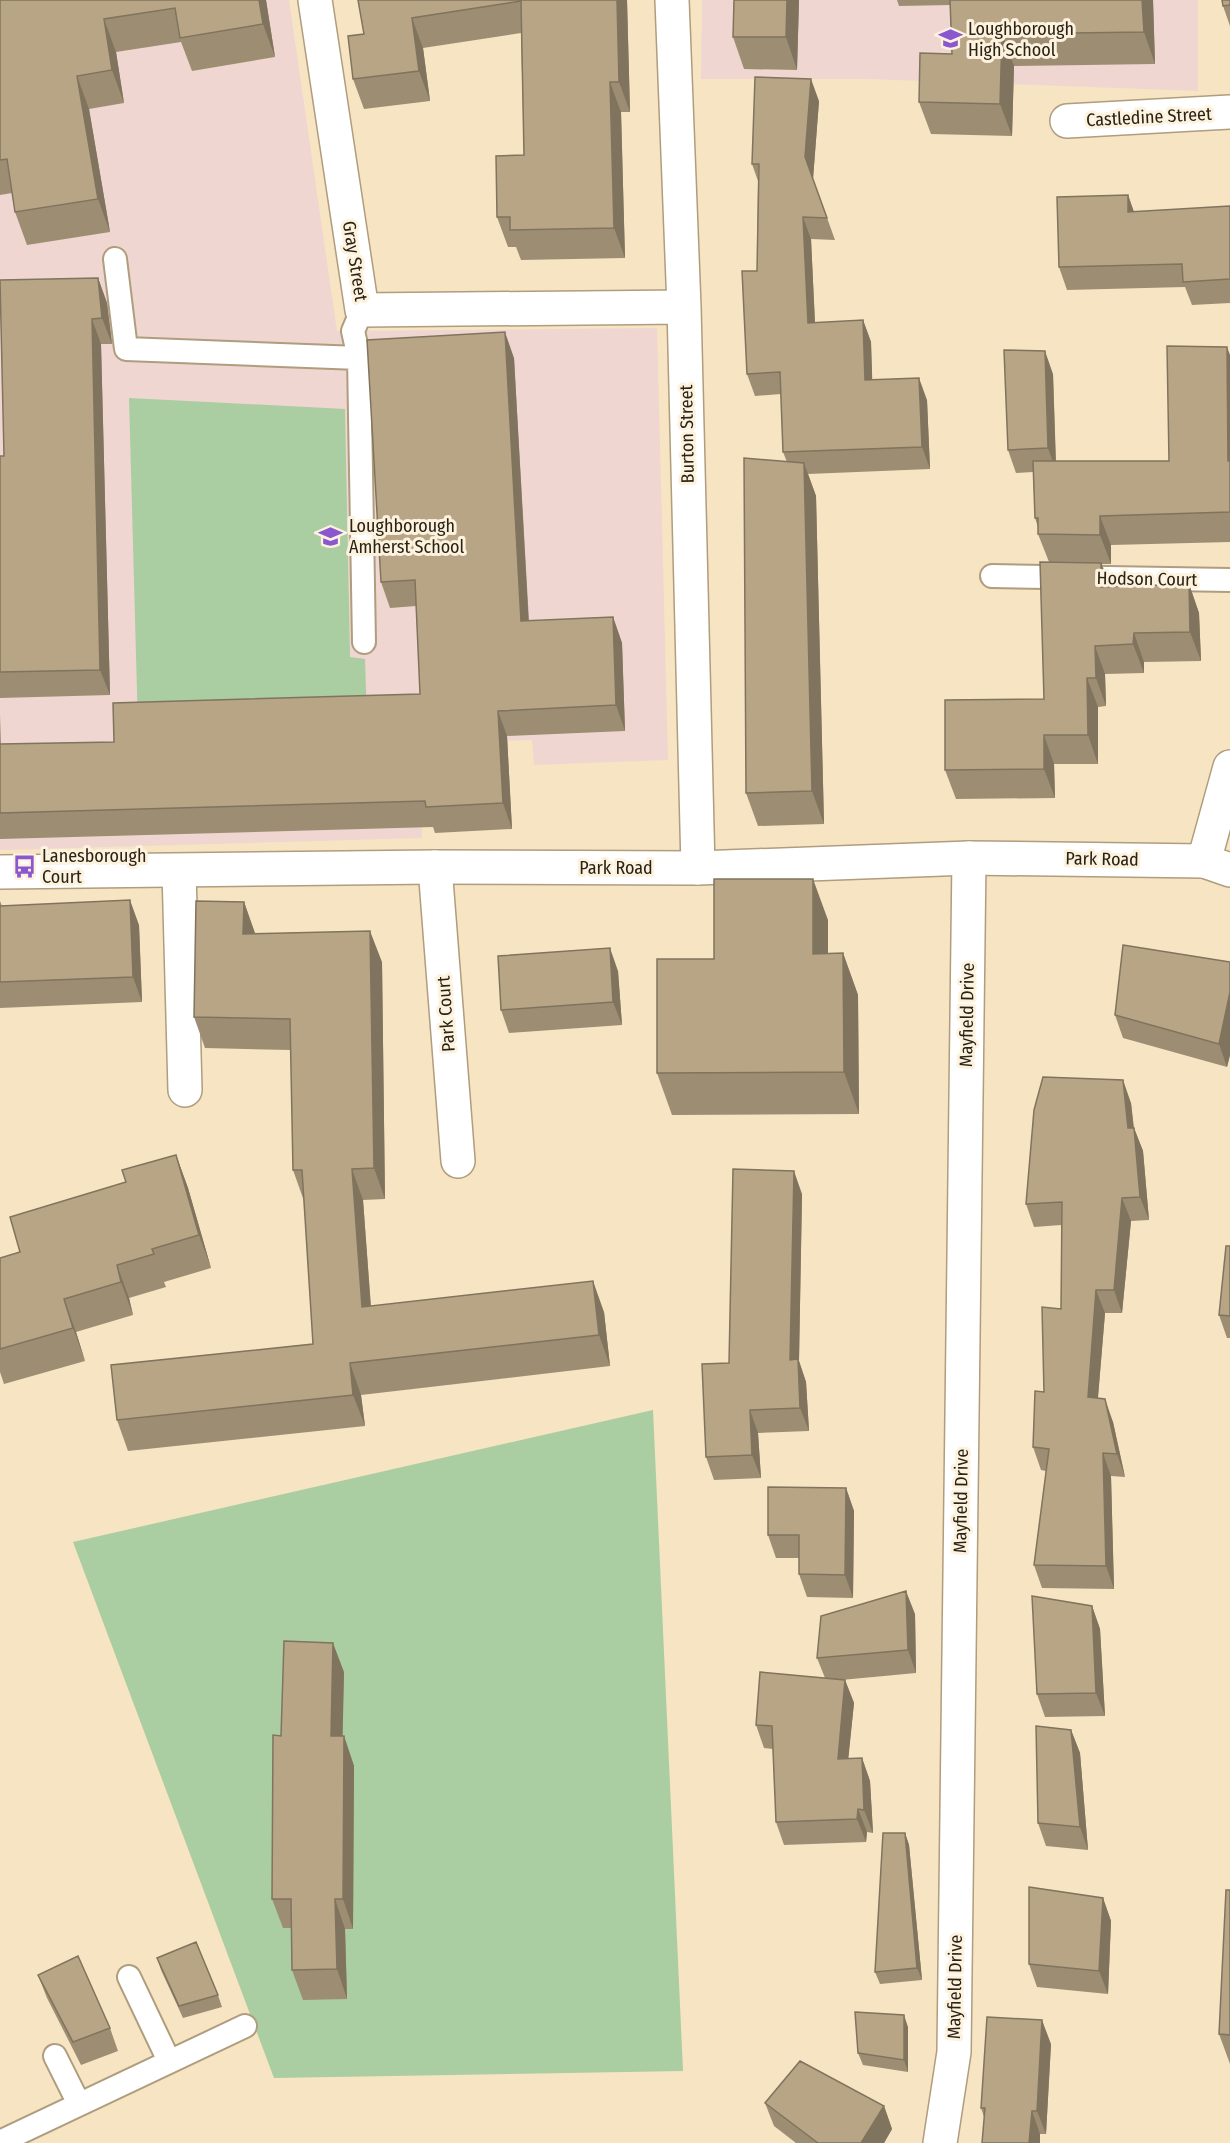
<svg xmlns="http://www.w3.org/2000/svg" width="1230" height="2143" font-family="'Fira Sans Condensed',sans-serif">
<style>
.education{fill:#efd6d0}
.green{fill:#aacda1}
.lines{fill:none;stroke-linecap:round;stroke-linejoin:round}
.service-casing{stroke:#af9d7e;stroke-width:26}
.minor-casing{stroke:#af9d7e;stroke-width:36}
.tertiary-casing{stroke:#af9d7e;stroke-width:36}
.service{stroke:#fff;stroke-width:22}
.minor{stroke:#fff;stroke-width:33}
.tertiary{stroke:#fff;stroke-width:33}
.wall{fill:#9d8e73}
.shaded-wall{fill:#80745e}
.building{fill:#b7a586;stroke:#80745e;stroke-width:1.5}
.labels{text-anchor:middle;stroke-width:6;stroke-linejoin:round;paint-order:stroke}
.poi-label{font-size:18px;fill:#292215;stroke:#fdf2de;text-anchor:start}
.street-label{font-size:18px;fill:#292215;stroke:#fdf2de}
</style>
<rect width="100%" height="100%" fill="#f7e4c3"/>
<!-- education -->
<path class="education" d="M0 0H289L337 331 657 328 668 760 534 765 532 740 418 743 422 838 0 850Z
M702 0H1198V91L869 79H701Z"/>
<!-- green -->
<path class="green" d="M129 398 345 409 350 657 365 659 367 721 138 728Z
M653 1410 683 2071 274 2078 73 1542Z"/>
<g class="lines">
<defs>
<path id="service" d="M115 259 126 349 359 358
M362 310 353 331 359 358 364 642
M992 576 1230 580
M129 1977 169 2061
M55 2056 79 2104
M0 2142 245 2026"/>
<path id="minor" d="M315 0 362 310 684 307
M672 0 684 307 698 868
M1067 121 1230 112
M1204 861 1230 767
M435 867 458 1161
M179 871 185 1090
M940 2143 954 2052 969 858"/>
<path id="tertiary" d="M0 872 435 867 698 868 969 858 1204 861 1230 870"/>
</defs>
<!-- service casing -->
<use href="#service" class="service-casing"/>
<!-- minor casing -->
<use href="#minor" class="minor-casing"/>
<!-- tertiary casing -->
<use href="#tertiary" class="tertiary-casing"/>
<!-- service -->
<use href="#service" class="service"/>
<!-- minor -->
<use href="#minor" class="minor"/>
<!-- tertiary -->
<use href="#tertiary" class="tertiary"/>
</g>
<!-- wall -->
<path class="wall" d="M0 0H266L275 57 192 71 181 42 116 52 124 103 89 109 110 232 27 245 15 212 12 193 0 195Z
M358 0H627L630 112H621L625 258 521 260 516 247H508L497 217 524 155 521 33 423 48 430 101 364 109 353 79 364 34Z
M734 0H799L797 70 744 69 733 37Z
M897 0H1153L1155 64 1014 66 1012 136 931 134 919 102 952 54 950 5 899 6Z
M1230 0V26L1223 6Z
M819 101 813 179 835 240 811 239 815 323 863 320 871 342 872 380 927 400 930 469 808 474 816 496 824 824 758 826 746 793 787 462 783 452 781 394 755 396 747 374 757 271 758 181 752 164Z
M1128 195 1134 212 1230 206V303L1192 305 1185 287 1067 290 1059 267Z
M98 278 107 303 112 344H101L110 695 0 698V456H4Z
M1230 355V542L1111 545V564H1102L1110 587 1189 584 1199 613 1201 661 1144 662V673L1105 674 1106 706 1098 707V764H1054L1055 798 956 799 945 770 1044 699 1049 562 1038 534V527L1035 518 1033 472 1016 473 1008 450 1053 374 1056 461H1169Z
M514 358 529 621 613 617 622 643 625 731 507 736 512 829 435 833 433 827 0 839V715L1 744 114 742 420 694 416 606 390 608 381 582Z
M0 901 2 906 139 925 142 1002 0 1008Z
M244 902 255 934 382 962 385 1199 363 1200 371 1306 604 1312 610 1366 361 1395 365 1426 128 1451 117 1420 313 1344 304 1201 293 1170 291 1050 205 1048 194 1017Z
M828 920V954L843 953 858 995 859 1114 672 1115 657 1073 714 959Z
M1230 962V1055L1227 1067 1123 1038 1115 1015Z
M618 971 622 1025 509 1033 501 1010Z
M1131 1103 1134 1128 1143 1151 1149 1220 1131 1221 1122 1313H1105L1098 1398 1113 1422 1125 1477 1111 1476 1114 1589 1042 1588 1034 1565 1046 1471 1041 1470 1033 1447 1061 1309V1225L1034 1227 1026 1204Z
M176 1155 188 1188 211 1268 164 1282 166 1287 129 1298 133 1315 76 1332 85 1361 4 1384 0 1372V1258L20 1252Z
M802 1194 799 1361 806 1382 809 1431 758 1433 761 1478 714 1480 706 1457 729 1363Z
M1230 1246V1338H1227L1219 1315Z
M846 1488 854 1511 853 1598 807 1597 799 1574V1558H776L768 1535Z
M1092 1606 1100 1629 1105 1716 1045 1717 1037 1694Z
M915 1614 916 1673 841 1680H845L854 1703 848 1758H862L870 1781 873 1833 867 1832 866 1842 784 1845 776 1822 773 1749 764 1748 756 1725 825 1678 817 1658Z
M344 1672 342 1736H344L354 1766 353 1929H345L347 1999 303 2000 292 1970 291 1928H283L272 1899 281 1736Z
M1071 1730 1080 1753 1088 1850 1046 1846 1038 1823Z
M905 1833 909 1845 922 1980 880 1984 875 1972Z
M1230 1890V2064L1219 2034Z
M1103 1898 1111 1921 1108 1994 1037 1987 1029 1964Z
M157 1958 218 1995 222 2007 183 2018 161 1970Z
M38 1975 110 2028 118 2051 81 2065 47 1998Z
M908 2027V2072L863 2065 858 2053Z
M1051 2044 1046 2134H1040L984 2117 981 2108Z
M765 2103 884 2106 892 2129 884 2143H796L774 2126Z"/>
<!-- shaded-wall -->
<path class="shaded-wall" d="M259 0H266L275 57 263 24Z
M617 0H627L630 112 619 82Z
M787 0H799L797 70 786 37Z
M1142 0H1153L1155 64 1144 32Z
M412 18 423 48 430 101 419 71Z
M104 19 116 52 124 103 112 70Z
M1002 34 1014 66 1012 136 1000 104Z
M77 76 89 109 110 232 98 199Z
M811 79 819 101 813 179 835 240 805 157Z
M610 82 621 112 625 258 614 228Z
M1128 195 1136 218 1128 212Z
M803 217 811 239 816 345 808 323Z
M98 278 107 303 112 344 102 318Z
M92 319 101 344 110 695 100 670Z
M863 320 871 342 873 402 865 380Z
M505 332 514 358 530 647 521 621Z
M1227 347 1230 355V465L1228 461Z
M1045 351 1053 374 1056 471 1048 448Z
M919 378 927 400 930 469 922 447Z
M804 463 816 496 824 824 812 791Z
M1100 516 1111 545V564L1100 535Z
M1101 563 1111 592 1101 587Z
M1189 584 1199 613 1201 661 1190 632Z
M613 617 622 643 625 731 616 705Z
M1134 633 1144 662V673L1133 644Z
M1095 646 1105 674 1106 706 1096 678Z
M1087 678 1098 707V764L1088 735Z
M498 711 507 736 512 829 503 803Z
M1044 735 1054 764 1055 798 1044 769Z
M813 879 828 920V995L813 954Z
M130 900 139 925 142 1002 133 977Z
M244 902 255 933 254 965 243 934Z
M370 931 382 962 385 1199 374 1168Z
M610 948 618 971 622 1025 613 1002Z
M843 953 858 995 859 1114 844 1072Z
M1230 992V1055L1227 1067 1219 1044Z
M1123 1080 1131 1103 1136 1151 1128 1128Z
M1134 1128 1143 1151 1149 1220 1140 1197Z
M176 1155 188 1188 211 1268 199 1235Z
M352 1169 363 1200 373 1338 362 1307Z
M794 1171 802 1194 799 1361 806 1382 809 1431 800 1408 790 1360Z
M1122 1198 1131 1221 1122 1313 1114 1290Z
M117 1265 129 1298 133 1315 121 1282Z
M593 1281 604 1312 610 1366 599 1335Z
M1096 1290 1105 1313 1096 1420 1088 1397Z
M64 1299 76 1332 85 1361 73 1328Z
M350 1363 361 1395 365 1426 353 1395Z
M1105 1399 1113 1422 1125 1477 1117 1454Z
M750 1410 758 1433 761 1478 752 1455Z
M1103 1453 1111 1476 1114 1589 1106 1566Z
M846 1488 854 1511 853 1598 845 1575Z
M906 1591 915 1614 916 1673 908 1650Z
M1092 1606 1100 1629 1105 1716 1096 1693Z
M333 1643 344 1672 342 1765 331 1736Z
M845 1680 854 1703 846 1782 838 1759Z
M1071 1730 1080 1753 1088 1850 1080 1827Z
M344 1736 354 1766 353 1929 343 1899Z
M862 1758 870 1781 873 1833 864 1810Z
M858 1809 867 1832 866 1842 857 1819Z
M905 1833 909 1845 922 1980 917 1968Z
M1103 1898 1111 1921 1108 1994 1099 1971Z
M335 1899 345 1929 347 1999 337 1969Z
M904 2015 908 2027V2072L904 2060Z
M1042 2020 1051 2044 1046 2134 1037 2111Z
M884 2106 892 2129 884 2143H861Z
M1032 2111 1040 2134V2143H1029Z"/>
<!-- building -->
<path class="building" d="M0 0H259L263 24 180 38 175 8 104 19 112 70 77 76 98 199 15 212 7 159 0 160Z
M358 0H617L619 82H610L614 228 510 230V217H497L496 156 524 155 521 1 412 18 419 71 353 79 348 36 364 34Z
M734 0H787L786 37H733Z
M950 0H1142L1144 32 1002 34 1000 104 919 102 920 53 952 54Z
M1222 0H1230V5L1223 6Z
M755 77 811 79 805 157 827 218 803 217 808 323 863 320 865 380 919 378 922 447 783 452 780 372 747 374 742 271H757L759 164H752Z
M1128 195V212L1230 206V279L1183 282 1182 264 1059 267 1057 197Z
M98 278 102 318 92 319 100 670 0 672V456H4L0 280Z
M505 332 521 621 613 617 616 705 498 711 503 803 426 807 425 801 0 813V744L114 742 113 703 420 694 415 580 381 582 367 340Z
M1167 346 1227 347 1228 461H1230V512L1100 516V535L1038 534V518H1035L1033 461H1169Z
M1004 350 1045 351 1048 448 1008 450Z
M744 458 804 463 812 791 746 793Z
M1040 562 1101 563V587L1189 584 1190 632 1134 633 1133 644 1095 646 1096 678H1087L1088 735H1044V769L945 770V700L1044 699Z
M714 879H813V954L843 953 844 1072 657 1073V959H714Z
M130 900 133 977 0 982V906Z
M196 901 244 902 243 934 370 931 374 1168 352 1169 362 1307 593 1281 599 1335 350 1363 353 1395 117 1420 111 1365 313 1344 302 1170H293L290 1019 194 1017Z
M1123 945 1230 962V992L1219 1044 1115 1015Z
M610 948 613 1002 501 1010 498 956Z
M1043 1077 1123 1080 1128 1128H1134L1140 1197 1122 1198 1114 1290H1096L1088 1397 1105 1399 1117 1454 1103 1453 1106 1566 1034 1565 1049 1449 1033 1447 1035 1391 1044 1392 1042 1307 1061 1309 1062 1202 1026 1204 1034 1110Z
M176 1155 199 1235 152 1249 154 1254 117 1265 121 1282 64 1299 73 1328 0 1349V1258L20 1252 10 1217 126 1182 122 1170Z
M733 1169 794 1171 790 1360 798 1359 800 1408 750 1410 752 1455 706 1457 702 1364 729 1363Z
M1226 1246H1230V1316L1219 1315Z
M768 1487 846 1488 845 1575 799 1574V1535H768Z
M906 1591 908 1650 817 1658 821 1616Z
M1032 1596 1092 1606 1096 1693 1037 1694Z
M284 1641 333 1643 331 1736H344L343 1899H335L337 1969 292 1970 291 1899H272L273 1735 281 1736Z
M760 1672 845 1680 838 1759 862 1758 864 1810 858 1809 857 1819 776 1822 772 1726 756 1725Z
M1036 1726 1071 1730 1080 1827 1038 1823Z
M883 1833H905L917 1968 875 1972Z
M1029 1887 1103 1898 1099 1971 1029 1964Z
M1226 1890H1230V2035L1219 2034Z
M196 1942 218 1995 179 2006 157 1958Z
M78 1956 110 2028 73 2042 38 1975Z
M855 2012 904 2015V2060L858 2053Z
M987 2017 1042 2020 1037 2111H1032L1029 2143H982L985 2108H981Z
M800 2061 884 2106 861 2143H818L765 2103Z"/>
<!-- icons -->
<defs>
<symbol id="school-bare" viewBox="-9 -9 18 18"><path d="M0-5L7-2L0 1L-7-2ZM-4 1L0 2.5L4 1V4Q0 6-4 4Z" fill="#8b57cf" stroke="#fdf2de" stroke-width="2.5" paint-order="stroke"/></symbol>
<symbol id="bus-bare" viewBox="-9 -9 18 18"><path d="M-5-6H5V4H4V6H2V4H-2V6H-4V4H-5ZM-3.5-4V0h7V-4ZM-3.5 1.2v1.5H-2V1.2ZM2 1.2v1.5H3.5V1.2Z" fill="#8b57cf" stroke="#fdf2de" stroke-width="2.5" paint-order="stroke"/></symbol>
</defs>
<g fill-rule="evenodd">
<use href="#school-bare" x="934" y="22" width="33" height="33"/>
<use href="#school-bare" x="314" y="520" width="33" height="33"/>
<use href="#bus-bare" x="8" y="850" width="33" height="33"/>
</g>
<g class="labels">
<!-- poi labels -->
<g class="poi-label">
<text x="968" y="35">Loughborough<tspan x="968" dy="21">High School</tspan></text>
<text x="349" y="532">Loughborough<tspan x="349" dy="21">Amherst School</tspan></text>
<text x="42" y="862">Lanesborough<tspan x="42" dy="21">Court</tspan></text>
</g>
<!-- street labels -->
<g class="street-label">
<text transform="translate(1149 117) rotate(-3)" y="6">Castledine Street</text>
<text transform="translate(355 261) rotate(81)" y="6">Gray Street</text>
<text transform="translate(687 434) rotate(-91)" y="6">Burton Street</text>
<text transform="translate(1147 579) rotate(1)" y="6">Hodson Court</text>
<text transform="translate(1102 859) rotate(1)" y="6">Park Road</text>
<text x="616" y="874">Park Road</text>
<text transform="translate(446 1014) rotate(-94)" y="6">Park Court</text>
<text transform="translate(967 1015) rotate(-89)" y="6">Mayfield Drive</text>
<text transform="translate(961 1501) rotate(-89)" y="6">Mayfield Drive</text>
<text transform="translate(955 1987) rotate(-89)" y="6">Mayfield Drive</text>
</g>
</g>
</svg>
